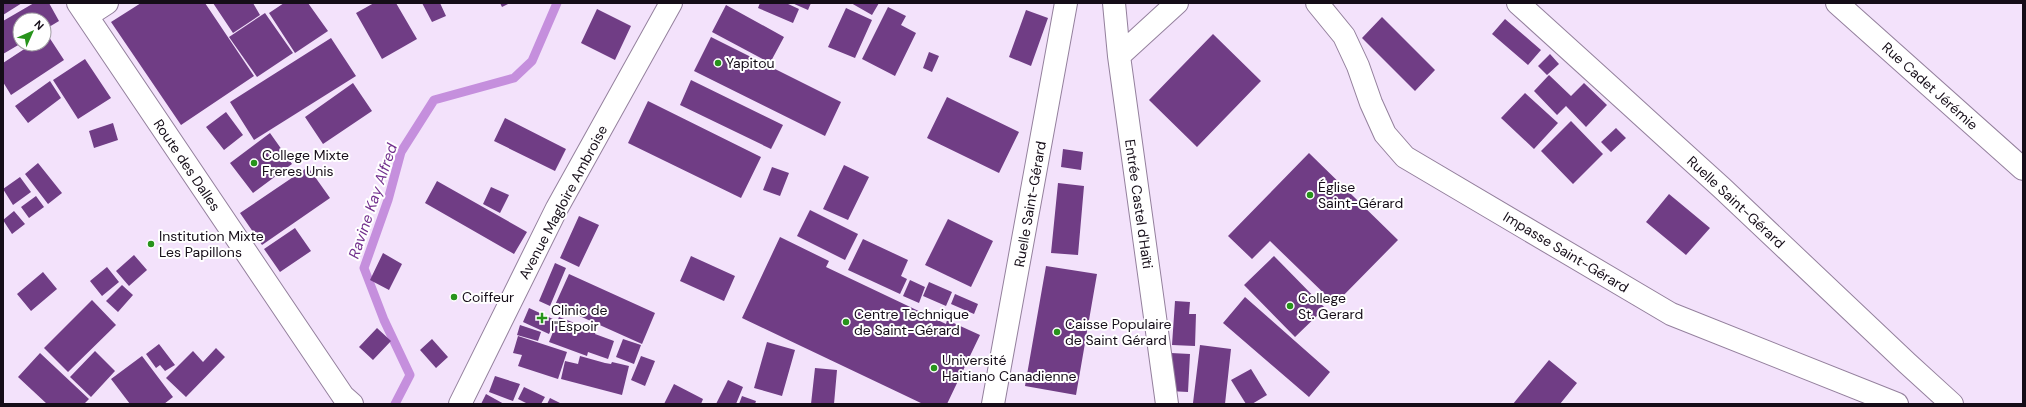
<svg xmlns="http://www.w3.org/2000/svg" width="2026" height="407" font-family="'DM Sans',sans-serif">
<style>
.lines{fill:none;stroke-linecap:round;stroke-linejoin:round}
.stream{stroke:#c58fdd;stroke-width:9}
.building{fill:#703d85}
.minor-casing{stroke:#94809d;stroke-width:24}
.minor{stroke:#fff;stroke-width:22}
.poi-dot{fill:#27931b;stroke:#fff;stroke-width:1.5}
.labels{text-anchor:middle;stroke-width:4;stroke-linejoin:round;paint-order:stroke}
.poi-label{font-size:14px;fill:#150d18;stroke:#fff;text-anchor:start}
.street-label{font-size:14px;fill:#150d18;stroke:#fff}
.water-label{font-size:15px;font-style:italic;fill:#73318e;stroke:#fff}
</style>
<rect width="100%" height="100%" fill="#f3e2fb"/>
<g class="lines">
<!-- stream -->
<path class="stream" d="M395 404 410 375 384 320 364 268 388 200 401 152 434 100 514 78 532 61 557 3"/>
</g>
<!-- building -->
<path class="building" d="M3 3H22L3 15Z
M34 3H49L59 21 44 30V20H20V44L3 54V21Z
M141 3H205L254 76 181 125 111 22Z
M213 3H253L260 15 233 33Z
M284 3H308L328 31 295 53 269 13Z
M374 3H396L417 39 382 59 356 13Z
M422 3H440L446 16 432 22Z
M500 3H510L502 7Z
M760 3H786L799 9 793 23 758 8Z
M792 3H811L808 10Z
M851 3H879L872 15Z
M726 5 784 37 770 63 712 32Z
M888 7 906 16 901 25 916 33 895 76 862 59Z
M846 8 872 20 855 58 828 47Z
M597 9 631 26 615 60 581 43Z
M1026 10 1048 18 1031 66 1009 57Z
M265 13 293 53 257 77 229 37Z
M1382 17 1435 70 1415 91 1362 38Z
M1505 19 1541 50 1528 65 1492 34Z
M47 34 64 60 11 95 3 82V63L32 44H44V36Z
M1213 34 1261 81 1197 147 1149 100Z
M711 37 841 102 825 136 694 71Z
M331 38 356 76 254 140 230 102Z
M929 52 939 56 932 72 923 68Z
M1550 54 1559 64 1547 75 1538 66Z
M85 59 111 98 78 119 53 80Z
M1549 75 1571 96 1584 83 1607 105 1586 127 1566 106 1557 115 1534 91Z
M691 80 783 125 771 149 680 105Z
M50 81 61 98 28 123 15 106Z
M353 83 372 111 323 144 305 117Z
M1525 93 1558 123 1534 149 1501 118Z
M947 97 1019 132 999 173 927 138Z
M648 101 761 157 741 198 628 143Z
M226 112 243 135 224 150 206 127Z
M505 118 566 149 555 171 494 141Z
M1571 121 1603 154 1573 184 1541 151Z
M113 123 118 140 94 148 89 131Z
M1616 128 1626 138 1611 152 1601 142Z
M270 133 292 164 253 193 230 163Z
M1063 149 1083 152 1081 170 1061 167Z
M1309 153 1398 240 1335 304 1270 241 1252 259 1228 236Z
M38 163 62 193 48 204 25 174Z
M844 165 869 177 848 220 823 209Z
M308 167 330 198 262 245 240 213Z
M772 167 789 173 780 196 763 190Z
M20 177 31 192 13 205 3 189Z
M437 181 527 232 514 254 425 203Z
M1058 183 1084 186 1078 255 1051 253Z
M491 187 509 195 500 213 483 204Z
M1669 194 1710 228 1686 255 1646 222Z
M36 196 44 207 29 218 21 207Z
M810 210 858 234 845 260 797 236Z
M14 211 25 224 12 234 3 220Z
M579 216 599 225 579 267 560 258Z
M948 219 993 241 971 287 925 265Z
M295 228 311 251 280 272 264 249Z
M780 237 829 261 826 267 946 324 947 320 980 335 947 404H923L742 318Z
M863 239 908 260 901 276 907 279 900 294 848 270Z
M383 253 402 264 389 290 370 280Z
M134 255 147 270 129 286 116 271Z
M691 256 735 276 724 301 680 281Z
M1274 256 1325 308 1295 337 1244 285Z
M555 263 566 268 550 306 539 301Z
M1046 266 1097 274 1076 395 1025 386Z
M107 267 119 282 102 296 90 281Z
M43 272 57 289 31 311 17 294Z
M569 274 655 313 642 344 555 305Z
M910 280 925 287 919 303 903 296Z
M929 282 952 292 946 306 923 296Z
M122 285 133 295 118 312 106 301Z
M955 294 978 304 974 314 951 304Z
M1245 297 1330 372 1309 397 1223 323Z
M92 300 116 325 68 372 44 348Z
M1175 301 1190 302 1189 314H1196L1195 346 1172 345Z
M529 308 555 320 549 334 523 322Z
M559 317 596 331 595 334 614 341 608 359 588 352 587 356 549 342Z
M520 325 541 332 538 341 517 335Z
M377 328 391 341 373 360 359 347Z
M518 336 567 352 558 379 518 366 522 355 513 353Z
M432 339 448 357 436 368 420 350Z
M623 339 641 345 634 364 616 357Z
M767 342 795 350 782 396 754 388Z
M159 344 175 365 165 371 160 365 156 368 146 354Z
M1200 345 1231 349 1225 404 1193 403Z
M216 348 225 357 186 397 166 378 193 351 203 362Z
M95 351 115 371 91 397 70 377Z
M40 353 89 399 84 404H47L18 377Z
M1171 353 1190 354 1188 392 1169 391Z
M142 356 173 397 164 404H130L111 379Z
M580 356 605 363 611 364 612 362 629 366 622 395 561 379 565 361 578 364Z
M641 356 655 361 645 386 631 380Z
M1549 360 1577 383 1560 404H1513Z
M815 368 837 370 834 404H811Z
M1251 369 1267 395 1252 404H1246L1231 380Z
M495 376 520 384 513 401 489 392Z
M728 380 743 387 736 404H716Z
M674 384 703 399 701 404H664Z
M524 387 545 397 541 404H528L518 399Z
M486 394 504 404H481Z
M742 396 756 401 755 404H739Z
M550 398 562 404H547Z"/>
<g class="lines">
<defs>
<path id="minor" d="M78 3 343 396 352 404
M1114 3 1119 56 1167 404
M1317 3 1344 36 1358 66 1371 103 1385 134 1405 157 1671 314 1897 404
M1518 3 1722 188 1907 363 1952 404
M1837 3 2023 169
M87 16 107 3
M1119 56 1177 3
M460 404 557 208 671 3
M993 404 1066 3"/>
</defs>
<!-- minor casing -->
<use href="#minor" class="minor-casing"/>
<!-- minor -->
<use href="#minor" class="minor"/>
</g>
<!-- markers -->
<g class="poi-dot">
<circle cx="718" cy="63" r="4"/>
<circle cx="254" cy="163" r="4"/>
<circle cx="1310" cy="195" r="4"/>
<circle cx="151" cy="244" r="4"/>
<circle cx="454" cy="297" r="4"/>
<circle cx="1290" cy="306" r="4"/>
<path d="M540 312h4v4h4v4h-4v4h-4v-4h-4v-4h4z"/>
<circle cx="846" cy="322" r="4"/>
<circle cx="1057" cy="332" r="4"/>
<circle cx="934" cy="368" r="4"/>
</g>
<g class="labels">
<!-- poi labels -->
<g class="poi-label">
<text x="726" y="68">Yapitou</text>
<text x="262" y="160">College Mixte<tspan x="262" dy="16">Freres Unis</tspan></text>
<text x="1318" y="192">Église<tspan x="1318" dy="16">Saint-Gérard</tspan></text>
<text x="159" y="241">Institution Mixte<tspan x="159" dy="16">Les Papillons</tspan></text>
<text x="462" y="302">Coiffeur</text>
<text x="1298" y="303">College<tspan x="1298" dy="16">St. Gerard</tspan></text>
<text x="551" y="315">Clinic de<tspan x="551" dy="16">l"Espoir</tspan></text>
<text x="854" y="319">Centre Technique<tspan x="854" dy="16">de Saint-Gérard</tspan></text>
<text x="1065" y="329">Caisse Populaire<tspan x="1065" dy="16">de Saint Gérard</tspan></text>
<text x="942" y="365">Université<tspan x="942" dy="16">Haitiano Canadienne</tspan></text>
</g>
<!-- street labels -->
<g class="street-label">
<text transform="translate(1930 86) rotate(42)" y="5">Rue Cadet Jérémie</text>
<text transform="translate(187 165) rotate(56)" y="5">Route des Dalles</text>
<text transform="translate(563 202) rotate(-62)" y="5">Avenue Magloire Ambroise</text>
<text transform="translate(1736 202) rotate(43)" y="5">Ruelle Saint-Gérard</text>
<text transform="translate(1030 204) rotate(-80)" y="5">Ruelle Saint-Gérard</text>
<text transform="translate(1139 204) rotate(82)" y="5">Entrée Castel d'Haïti</text>
<text transform="translate(1566 252) rotate(31)" y="5">Impasse Saint-Gérard</text>
</g>
<!-- water labels -->
<g class="water-label">
<text transform="translate(373 201) rotate(-71)" y="5">Ravine Kay Alfred</text>
</g>
</g>
<!-- border -->
<rect width="2026" height="407" fill="none" stroke="#150d18" stroke-width="8"/>
<!-- north arrow -->
<g transform="translate(32 32) rotate(45)"><circle r="19" fill="#ffffff" stroke="#a19ea3"/>
<path d="M0-3L7 15L0 10L-7 15Z" fill="#27931b"/>
<text y="-6" font-size="11" font-weight="bold" text-anchor="middle" fill="#150d18">N</text>
</g>
</svg>
